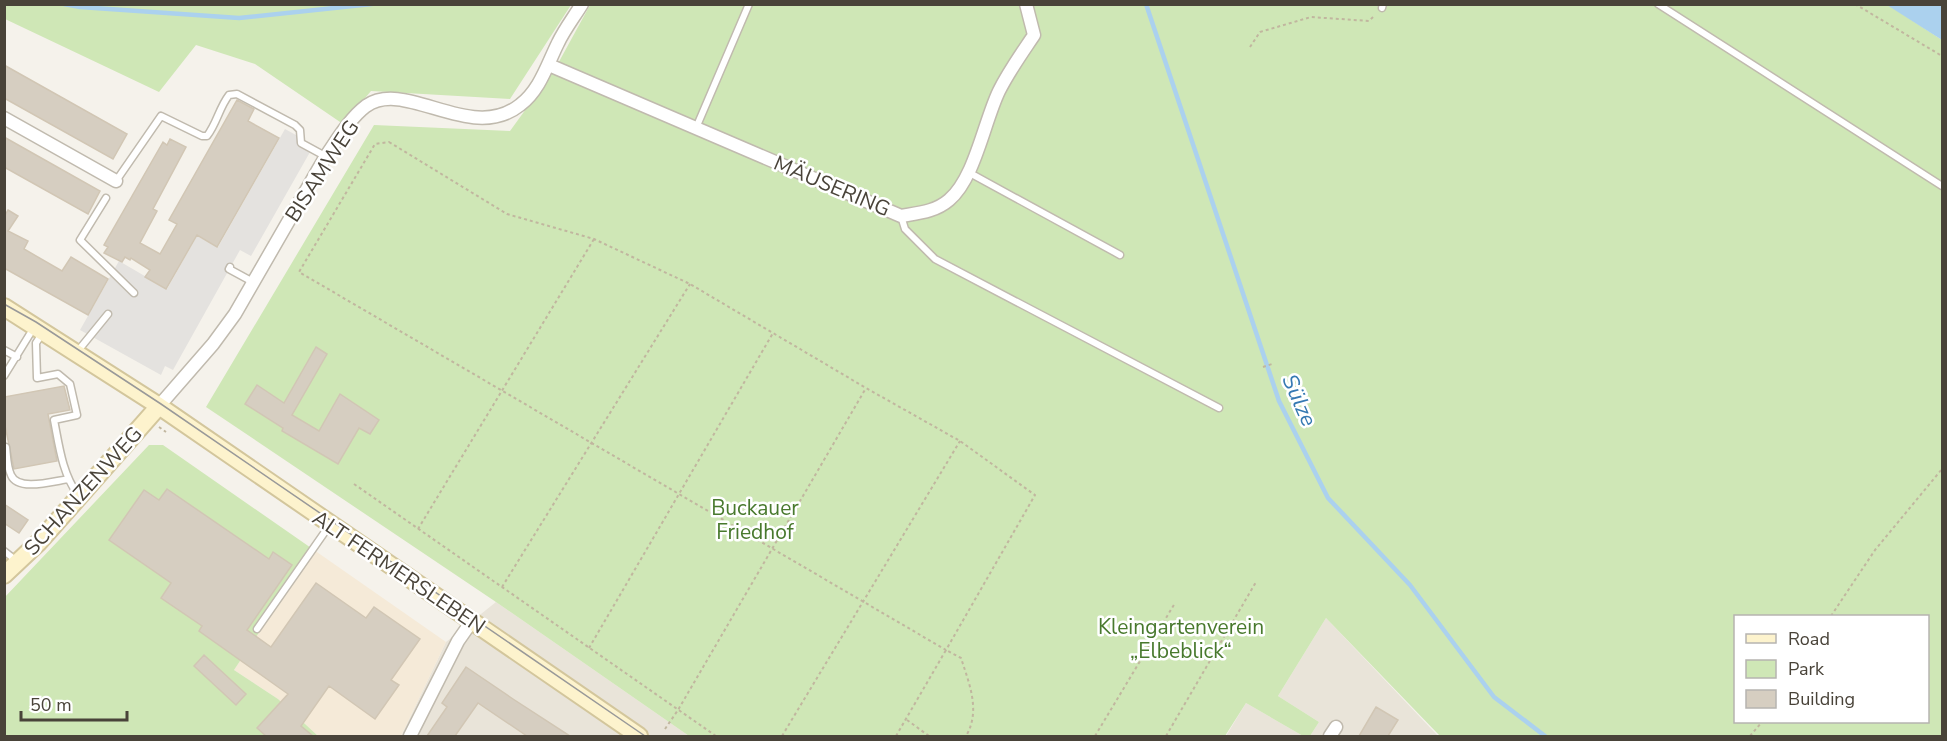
<svg xmlns="http://www.w3.org/2000/svg" width="1947" height="741" font-family="'Nunito Sans',sans-serif">
<style>
.residential{fill:#e9e4d9}
.commercial{fill:#f5ead8}
.green{fill:#cfe7b6;fill-rule:evenodd}
.parking{fill:#e4e2df}
.water{fill:#abd1ee}
.lines{fill:none;stroke-linecap:round;stroke-linejoin:round}
.stream{stroke:#abd1ee;stroke-width:4.5}
.building{fill:#d6cec1;stroke:#d1c6b4;stroke-width:1.5}
.lane-casing{stroke:#c0baae;stroke-width:9}
.street-casing{stroke:#c0baae;stroke-width:15}
.secondary-casing{stroke:#d3c69c;stroke-width:20}
.path{stroke:#c1b69f;stroke-width:2;stroke-dasharray:3 3;stroke-linecap:butt}
.lane{stroke:#fff;stroke-width:6}
.street{stroke:#fff;stroke-width:12}
.secondary{stroke:#fdf3cd;stroke-width:16}
.tram{stroke:#999;stroke-width:1.5}
.labels{text-anchor:middle;stroke-width:5;stroke-linejoin:round;paint-order:stroke}
.street-label{font-size:21px;fill:#494339;stroke:#fff}
.park-label{font-size:21px;fill:#48792d;stroke:#fff}
.water-label{font-size:22px;font-style:italic;fill:#3579b2;stroke:#fff}
</style>
<rect width="100%" height="100%" fill="#f5f2eb"/>
<!-- residential -->
<path class="residential" d="M496 602 689 736H401L446 642Z
M1326 618 1438 736H1310L1319 722 1278 696Z
M1246 703 1303 736H1226Z"/>
<!-- commercial -->
<path class="commercial" d="M314 550 446 642 401 736H318L278 699 234 670Z"/>
<!-- green -->
<path class="green" d="M5 4 571 5 510 99 371 91 343 124 255 64 196 45 159 92 5 19Z
M1887 4 1942 40V736H1440L1326 618 1278 696 1319 722 1310 736H1303L1246 703 1225 736H689L496 602 206 407 374 125 510 131 555 69 590 5ZM1736 616H1928V722H1736Z
M149 445H163L314 550 234 670 278 699 318 736H5L4 598Z"/>
<!-- parking -->
<path class="parking" d="M285 129 314 145 251 256 240 250 173 370 165 366 161 375 80 330 119 261 167 289 197 236 218 247Z"/>
<!-- water -->
<path class="water" d="M1887 5H1942V40Z"/>
<g class="lines">
<!-- stream -->
<path class="stream" d="M64 4 80 7 239 18 372 4
M1146 4 1279 401 1328 498 1410 585 1494 697 1545 736"/>
</g>
<!-- building -->
<path class="building" d="M4 65 127 134 113 159 4 98Z
M237 100 254 109 248 121 279 138 217 247 197 235 166 289 145 277 150 270 131 258 130 260 125 257 122 262 104 253 108 247 104 245 163 142 167 145 170 139 186 147 153 209 157 211 140 243 160 254 177 224 169 220Z
M4 137 100 191 88 214 4 167Z
M8 210 18 216 8 231 28 241 24 249 62 271 71 257 108 279 88 315 4 268V217Z
M316 347 327 354 292 415 319 431 340 394 379 420 370 434 359 428 338 464 282 431 283 428 245 404 257 385 284 403Z
M64 386 70 410 48 414 57 461 14 469 4 421V397Z
M167 489 269 559 273 552 292 565 247 630 271 647 316 583 366 618 374 607 420 639 391 680 399 685 375 719 329 686 301 726 313 736H266L257 728 288 694 199 631 202 626 161 598 171 583 109 540 144 490 159 500Z
M4 504 28 520 19 533 4 523Z
M204 655 246 694 236 705 194 666Z
M466 667 513 699 570 736H527L478 703 455 736H427L447 707 442 703Z
M1376 707 1398 720 1388 736H1359Z"/>
<g class="lines">
<defs>
<path id="lane" d="M1658 4 1942 186
M1382 8 1383 4
M696 128 749 4
M968 172 1120 255
M116 181 161 116 202 136H207C217 123 219 108 229 95L237 94 295 125 300 130 301 143 325 156
M106 198 80 240 134 293
M901 216 905 229 935 259 1219 408
M230 267 229 269 253 282
M42 334 36 343 37 378 58 374 70 384 77 415 54 420C59 445 62 473 78 495
M4 350 17 357
M77 352 108 314
M4 376 33 329
M6 447C7 455 7 467 11 475 18 492 54 481 69 479
M4 551 18 562
M257 629 329 526"/>
<path id="street" d="M549 65 901 216C918 213 935 212 949 200 975 178 984 122 999 91 1009 71 1022 53 1034 35L1026 4
M4 118 116 181
M159 406 213 344 235 314 326 156C337 140 350 118 366 106 406 78 471 144 520 105 540 90 547 65 558 43 564 30 574 17 582 4
M410 736 458 641 472 621
M1330 736 1336 727"/>
<path id="secondary" d="M4 307 159 406 639 736
M4 575 39 542 159 406"/>
</defs>
<!-- lane casing -->
<use href="#lane" class="lane-casing"/>
<!-- street casing -->
<use href="#street" class="street-casing"/>
<!-- secondary casing -->
<use href="#secondary" class="secondary-casing"/>
<!-- path -->
<path class="path" d="M1855 4 1942 56
M1250 47 1260 32 1311 17 1369 21 1375 15
M389 142 507 214 594 239 690 284 866 388 960 441 1035 495 946 650 299 272 375 144Z
M1263 367 1272 364
M159 427 166 432
M354 484 716 736
M418 529 594 239
M502 587 690 284
M1831 616 1875 550 1942 469
M589 648 773 333
M907 720 929 736
M665 729 678 710 866 388
M782 736 960 441
M896 736 946 650 961 658C969 683 981 711 966 736
M1095 736 1175 603
M1166 736 1256 582
M1750 736 1762 722"/>
<!-- lane -->
<use href="#lane" class="lane"/>
<!-- street -->
<use href="#street" class="street"/>
<!-- secondary -->
<use href="#secondary" class="secondary"/>
<!-- tram -->
<path class="tram" d="M4 304 36 322 161 404 645 736"/>
</g>
<g class="labels">
<!-- street labels -->
<g class="street-label">
<text transform="translate(322 171) rotate(-57)" y="7">BISAMWEG</text>
<text transform="translate(832 186) rotate(23)" y="7">MÄUSERING</text>
<text transform="translate(83 491) rotate(-48)" y="7">SCHANZENWEG</text>
<text transform="translate(399 572) rotate(34)" y="7">ALT FERMERSLEBEN</text>
</g>
<!-- park labels -->
<g class="park-label">
<text x="755" y="515">Buckauer<tspan x="755" dy="24">Friedhof</tspan></text>
<text x="1181" y="634">Kleingartenverein<tspan x="1181" dy="24">„Elbeblick“</tspan></text>
</g>
<!-- water labels -->
<g class="water-label">
<text transform="translate(1300 400) rotate(66)" y="8">Sülze</text>
</g>
</g>
<!-- border -->
<rect width="1947" height="741" fill="none" stroke="#494339" stroke-width="12"/>
<!-- legend -->
<rect x="1734" y="615" width="195" height="108" fill="#ffffff" stroke="#b6b4b0" stroke-width="1.5"/>
<rect x="1746" y="634" width="30" height="9" fill="#fdf3cd" stroke="#b6b4b0" stroke-width="1.5"/>
<text x="1788" y="645" font-size="18" fill="#494339">Road</text>
<rect x="1746" y="660" width="30" height="18" fill="#cfe7b6" stroke="#b6b4b0" stroke-width="1.5"/>
<text x="1788" y="675" font-size="18" fill="#494339">Park</text>
<rect x="1746" y="690" width="30" height="18" fill="#d6cec1" stroke="#b6b4b0" stroke-width="1.5"/>
<text x="1788" y="705" font-size="18" fill="#494339">Building</text>
<!-- scale -->
<path d="M21 711v9h106v-9" fill="none" stroke="#494339" stroke-width="3"/>
<text x="30" y="711" font-size="18" fill="#494339" stroke="#ffffff" stroke-width="4.5" paint-order="stroke">50 m</text>
</svg>
